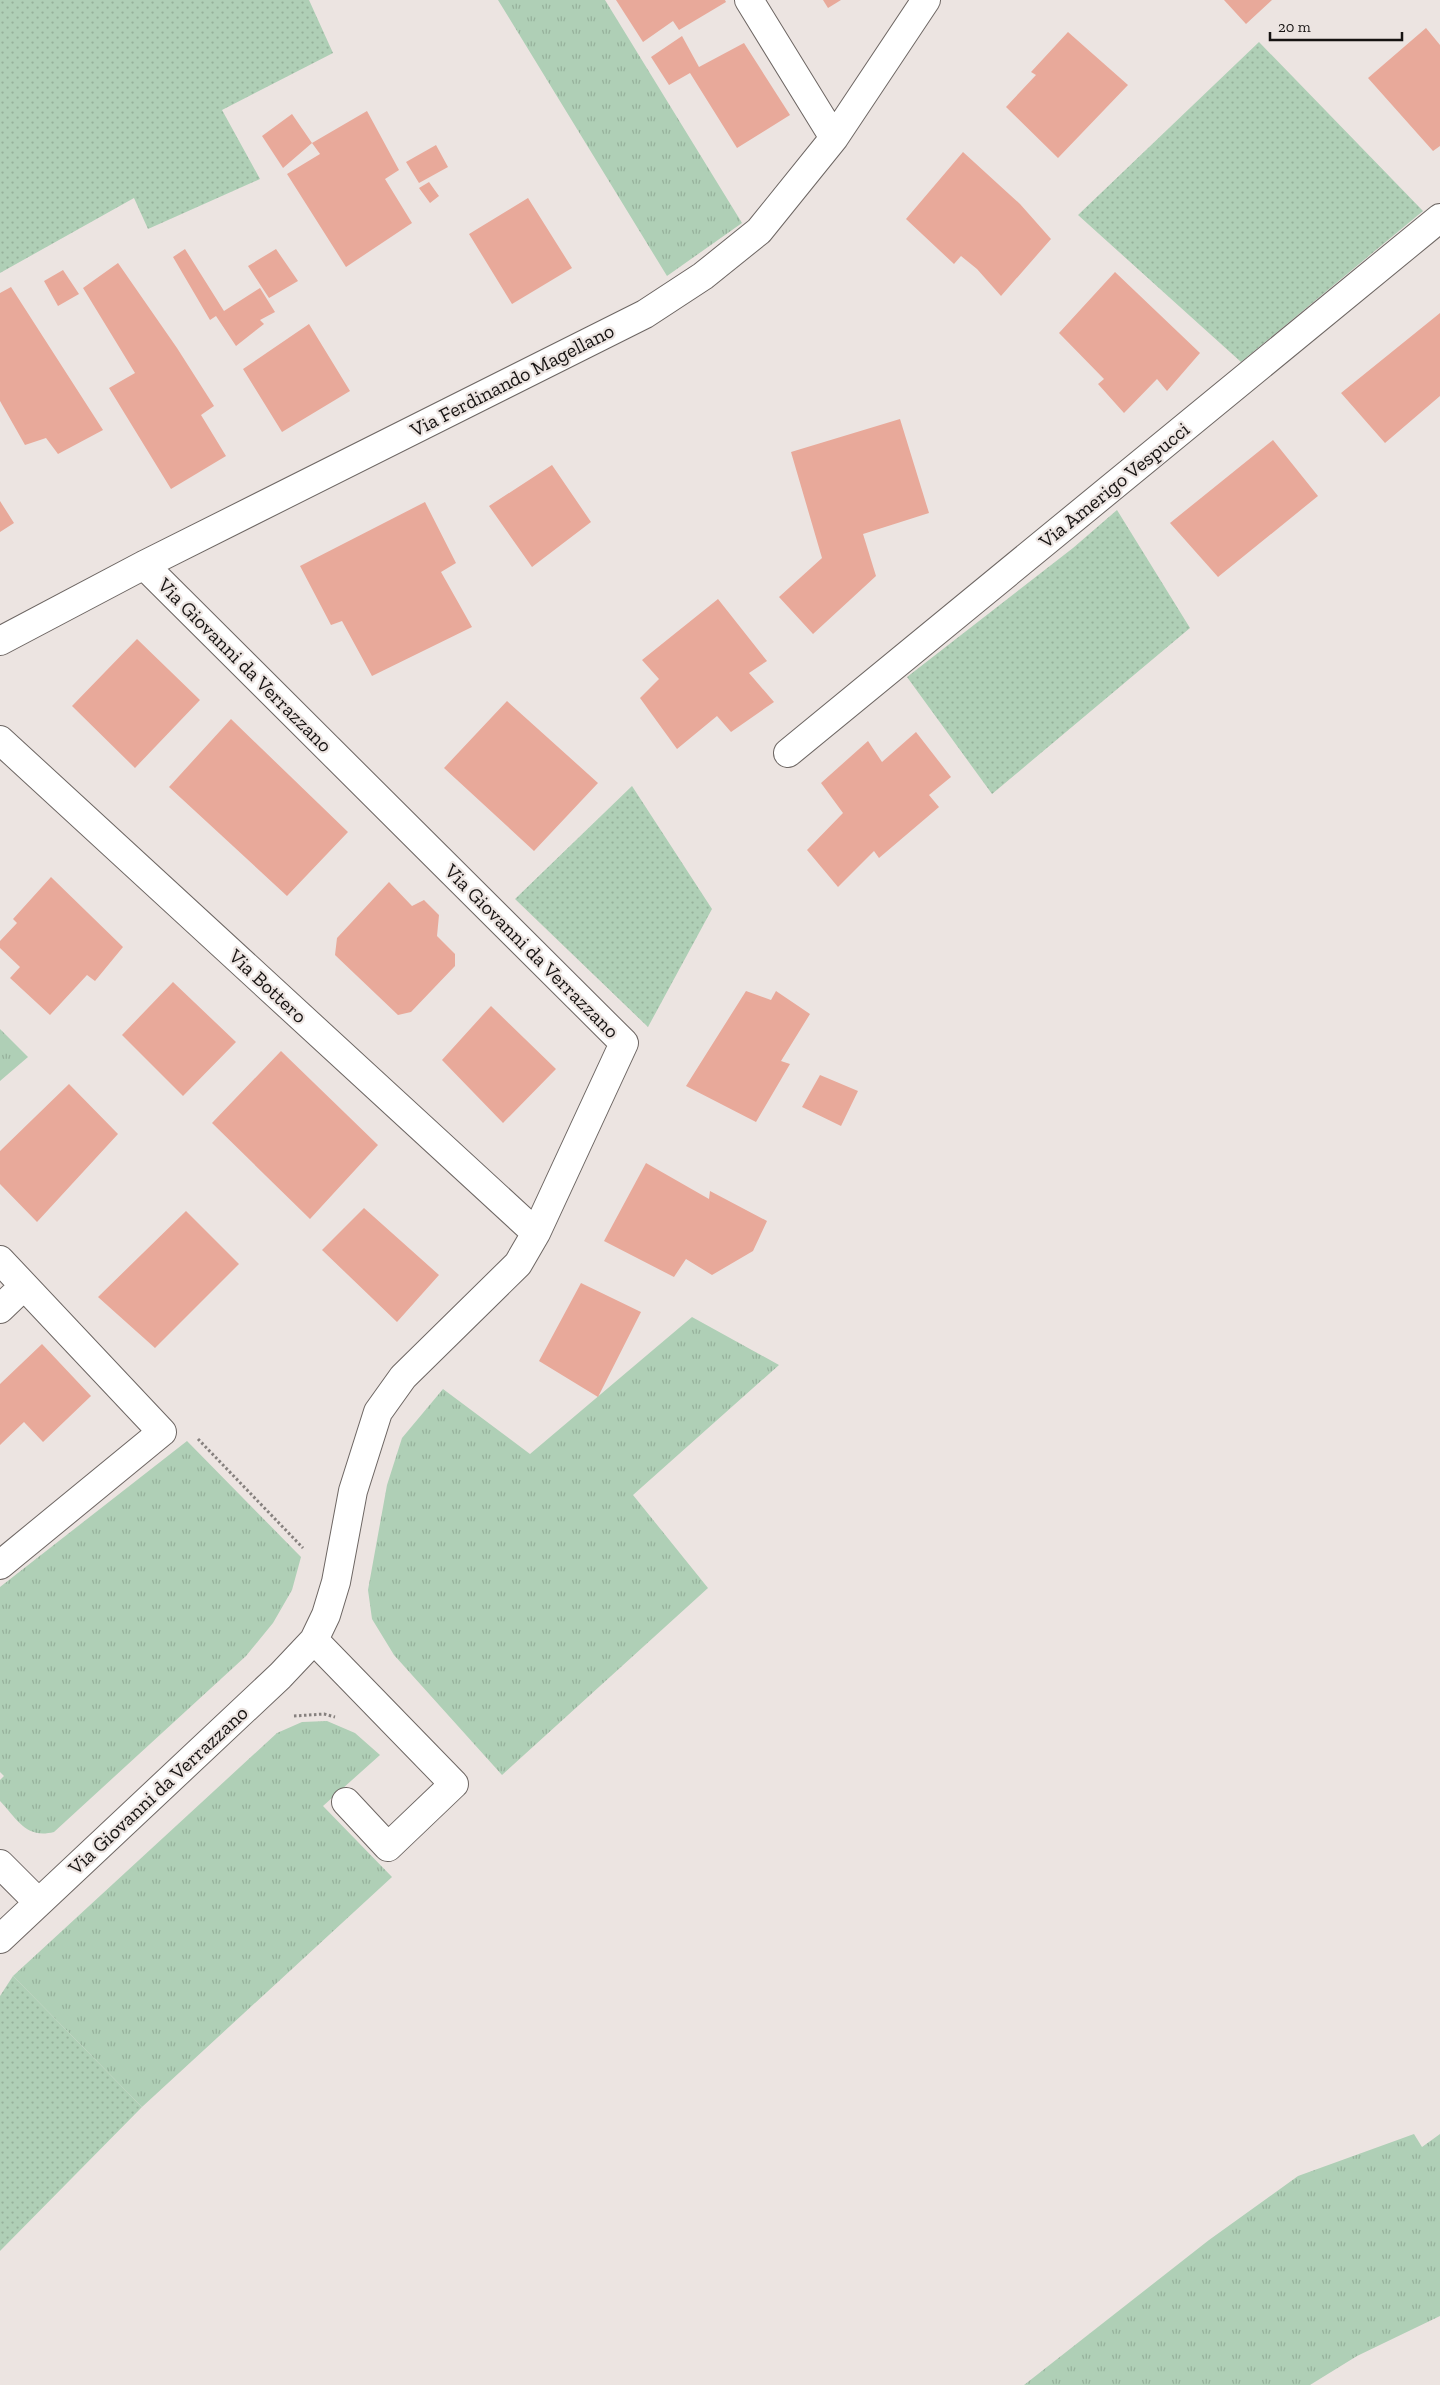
<svg xmlns="http://www.w3.org/2000/svg" width="1440" height="2385" font-family="'Zilla Slab',serif">
<style>
.grass{fill:url(#grass-tufts)}
.park{fill:url(#park-dots)}
.building{fill:#e8a99a}
.lines{fill:none;stroke-linecap:round;stroke-linejoin:round}
.minor-casing{stroke:#6d6663;stroke-width:30}
.path{stroke:#86807e;stroke-width:3;stroke-dasharray:2.5 2.5;stroke-linecap:butt}
.minor{stroke:#fff;stroke-width:28}
.labels{text-anchor:middle;stroke-width:4.5;stroke-linejoin:round;paint-order:stroke}
.street-label{font-size:20px;fill:#161312;stroke:#ece4e1}
</style>
<defs>
<pattern id="grass-tufts" width="24" height="20" patternUnits="userSpaceOnUse" patternTransform="scale(1.25)"><rect width="24" height="20" fill="#afcfb6"/><path d="M3 7l-1-3M5 7V3M7 7l1-3M15 17l-1-3M17 17v-4M19 17l1-3" fill="none" stroke="#96b19b"/></pattern>
<pattern id="park-dots" width="8" height="8" patternUnits="userSpaceOnUse" patternTransform="scale(1.25)"><rect width="8" height="8" fill="#afcfb6"/><path d="M2 2h.1M6 6h.1" fill="none" stroke="#96b19b" stroke-width="1.8" stroke-linecap="round"/></pattern>
</defs>
<rect width="100%" height="100%" fill="#ece4e1"/>
<!-- grass -->
<path class="grass" d="M498 0H605L742 223 667 276Z
M0 1029 28 1057 0 1081Z
M692 1317 779 1365 633 1495 708 1588 502 1775 394 1655 372 1619 368 1590 387 1485 402 1438 443 1389 530 1454Z
M187 1441 301 1557 292 1590 273 1623 246 1656 54 1832C26 1839 18 1820 0 1801V1780L4 1776 0 1772V1587Z
M327 1721 355 1733 380 1755 323 1806 392 1877 142 2107 13 1976 277 1733 302 1722Z
M1414 2134 1422 2147 1440 2134V2316L1357 2356 1310 2385H1024L1209 2240 1298 2176Z"/>
<!-- park -->
<path class="park" d="M0 0H309L333 53 222 110 260 179 148 229 134 198 0 273Z
M1259 42 1423 211 1241 362 1078 215Z
M1117 510 1190 628 992 794 907 677 1073 548Z
M632 786 712 909 648 1027 515 899Z
M13 1976 142 2107 0 2251V1996Z"/>
<!-- building -->
<path class="building" d="M616 0H725L726 2 679 30 673 21 643 42Z
M823 0H841L828 8Z
M1224 0H1272L1246 24Z
M1426 28 1440 45V146L1433 151 1368 78Z
M1068 32 1128 85 1058 158 1006 107 1036 75 1031 72Z
M682 36 699 67 744 43 790 115 737 148 690 73 669 85 651 57Z
M367 111 399 170 385 179 412 223 346 267 287 174 320 154 312 143 283 168 262 136 292 114 312 143Z
M436 145 448 167 419 183 406 162Z
M963 152 1020 204 1051 239 1001 296 977 269 961 256 954 264 906 219Z
M429 182 439 196 430 203 419 188Z
M528 198 572 268 512 304 469 234Z
M185 249 224 311 260 288 275 312 260 320 264 324 236 346 216 316 210 320 173 257Z
M276 249 298 281 269 298 248 266Z
M118 263 177 348 214 406 201 415 226 456 171 489 109 388 135 373 83 288Z
M63 270 79 294 58 306 44 281Z
M1115 272 1200 353 1167 391 1157 379 1124 413 1098 384 1104 379 1059 333Z
M11 287 103 430 58 454 46 438 25 445 0 401V293Z
M1440 313V396L1385 443 1341 393Z
M309 324 350 391 282 432 243 369Z
M900 419 929 513 863 534 876 576 813 634 779 597 822 558 791 452Z
M1273 440 1318 496 1218 577 1170 523Z
M552 465 591 522 532 567 489 506Z
M0 501 14 523 0 532Z
M425 502 456 563 441 572 472 627 372 676 342 621 331 625 300 566Z
M718 599 767 661 749 673 774 702 731 732 717 716 677 749 640 698 659 679 642 660Z
M137 639 200 700 135 768 72 706Z
M507 701 598 783 534 851 444 768Z
M231 719 348 832 287 896 169 787Z
M916 732 951 777 929 795 939 807 879 858 874 851 838 887 807 850 843 813 821 783 868 741 882 762Z
M51 877 123 947 95 981 87 975 50 1015 10 978 20 967 0 948V941L17 923 13 919Z
M389 882 412 906 424 900 439 915 437 936 455 954V966L411 1012 398 1015 335 955 337 938Z
M173 982 236 1042 183 1096 122 1035Z
M746 991 771 1000 776 991 810 1014 781 1061 790 1064 756 1122 686 1086Z
M491 1006 556 1069 503 1123 442 1060Z
M281 1051 378 1145 310 1219 212 1123Z
M820 1075 858 1091 841 1126 802 1107Z
M69 1084 118 1134 37 1222 0 1184V1151Z
M646 1163 709 1199 710 1191 767 1221 753 1251 712 1275 686 1259 674 1277 604 1241Z
M364 1208 439 1275 397 1322 322 1250Z
M186 1211 239 1264 155 1348 98 1297Z
M581 1283 641 1312 598 1397 539 1361Z
M42 1344 91 1396 43 1442 24 1422 0 1445V1384Z"/>
<g class="lines">
<defs>
<path id="minor" d="M749 0 834 138
M0 641 144 565 645 314 703 276 759 231 834 138 926 0
M0 740 536 1233
M788 753 1440 218
M0 1260 162 1432 0 1565
M0 1309 24 1286
M314 1640 454 1784 388 1847 346 1802
M0 1864 38 1902
M0 1939 280 1676 314 1640 326 1615 336 1582 353 1491 378 1412 403 1377 518 1264 536 1233 624 1043 144 565"/>
</defs>
<!-- minor casing -->
<use href="#minor" class="minor-casing"/>
<!-- path -->
<path class="path" d="M198 1439 303 1548
M294 1716 324 1714 335 1717"/>
<!-- minor -->
<use href="#minor" class="minor"/>
</g>
<g class="labels">
<!-- street labels -->
<g class="street-label">
<text transform="translate(512 380) rotate(-27)" y="7">Via Ferdinando Magellano</text>
<text transform="translate(1114 485) rotate(-39)" y="7">Via Amerigo Vespucci</text>
<text transform="translate(245 665) rotate(45)" y="7">Via Giovanni da Verrazzano</text>
<text transform="translate(532 951) rotate(45)" y="7">Via Giovanni da Verrazzano</text>
<text transform="translate(268 986) rotate(43)" y="7">Via Bottero</text>
<text transform="translate(158 1790) rotate(-43)" y="7">Via Giovanni da Verrazzano</text>
</g>
</g>
<!-- scale -->
<path d="M1270 32v8h132v-8" fill="none" stroke="#161312" stroke-width="2.5"/>
<text x="1278" y="32" font-size="15" fill="#161312" stroke="#ece4e1" stroke-width="4" paint-order="stroke">20 m</text>
</svg>
